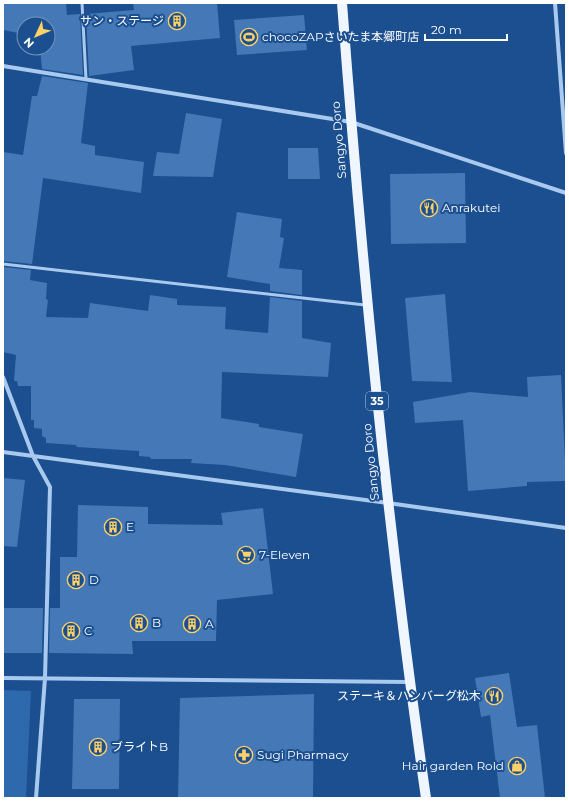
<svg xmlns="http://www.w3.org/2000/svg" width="569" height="801" font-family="Montserrat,'Noto Sans JP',sans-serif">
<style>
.green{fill:#2e69ad}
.building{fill:#4478b7}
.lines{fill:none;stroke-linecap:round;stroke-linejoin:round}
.lane{stroke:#a9c9ee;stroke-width:3}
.street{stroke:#a9c9ee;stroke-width:4}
.primary{stroke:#f0f6ff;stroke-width:10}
.labels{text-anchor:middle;stroke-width:4;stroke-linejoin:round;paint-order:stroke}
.shield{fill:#1b4f8f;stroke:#bbcadd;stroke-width:1}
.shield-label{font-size:11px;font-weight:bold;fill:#fff}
.poi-label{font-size:12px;fill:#fff;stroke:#1b4f8f;text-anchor:start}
.street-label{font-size:12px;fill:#fff;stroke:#1b4f8f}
</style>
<rect width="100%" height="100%" fill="#1b4f8f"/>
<!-- green -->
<path class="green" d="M3 690 31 691 26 798H3Z"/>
<!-- building -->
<path class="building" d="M3 3H66L67 15 80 14 83 75 42 69 40 48H48V24H24V34L3 30Z
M133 3H217L220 38 131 46 134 70 89 76 86 14 134 10Z
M304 15 307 50 237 55 234 20Z
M42 76 88 83 81 143 95 146V155L144 162 141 193 43 178 32 264 3 261V152L23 155 32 96H37Z
M186 113 222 119 213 177 153 176 157 152 179 154Z
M288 148H318L320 179H288Z
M465 173 466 243 391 244 390 174Z
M237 212 282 219 280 237 284 238 279 268 302 270V295L270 291V284L227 277Z
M3 267 31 270 30 280 47 283 46 299 48 300 46 317 88 318 90 303 148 311 150 295 177 299V305L226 307 225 329 268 333 270 297 302 301V338L331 343 328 377 222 372 221 418 259 424V427L303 434 296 477 225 465 191 463 192 459H151L150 457 139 456V451L77 447 76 445 46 443V438L42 436V429L34 428V420H31V386H18L17 381H14L16 355 3 352Z
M445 294 452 382 412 381 405 298Z
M561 375 566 481 527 482V486L468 491 463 420 415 423 413 402 470 392 528 397 527 377Z
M3 478 25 480 17 547 3 546Z
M78 505 148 507V524L223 525 221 513 263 508 273 594 217 600 216 641H132L133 654 49 653 50 608H60V557H77Z
M3 608H43L42 653H3Z
M509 673 517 727 537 725 545 798H500L490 715 481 717 475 678Z
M314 694 313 798H178L180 698Z
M74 699H120L119 789H72Z"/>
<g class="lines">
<!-- lane -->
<path class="lane" d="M82 3 86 79
M3 264 365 305"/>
<!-- street -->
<path class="street" d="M555 3 566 153
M3 66 351 122 566 193
M3 377 33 456 50 487 45 678 36 798
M3 452 388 503 566 528
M3 678 409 682"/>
<!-- primary -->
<path class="primary" d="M342 3C362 269 388 534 426 798"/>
</g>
<!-- icons -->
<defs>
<symbol id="building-ring" viewBox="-11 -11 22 22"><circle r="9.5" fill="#1b4f8f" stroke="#ffd166" stroke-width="1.5"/><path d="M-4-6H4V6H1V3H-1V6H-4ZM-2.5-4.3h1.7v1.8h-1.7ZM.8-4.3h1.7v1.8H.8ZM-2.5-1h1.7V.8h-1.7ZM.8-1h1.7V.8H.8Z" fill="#ffd166"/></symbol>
<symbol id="stadium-ring" viewBox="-11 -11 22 22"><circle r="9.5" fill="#1b4f8f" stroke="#ffd166" stroke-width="1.5"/><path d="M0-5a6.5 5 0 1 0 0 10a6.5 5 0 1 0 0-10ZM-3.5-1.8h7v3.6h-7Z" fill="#ffd166"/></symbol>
<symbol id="restaurant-ring" viewBox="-11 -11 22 22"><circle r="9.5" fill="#1b4f8f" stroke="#ffd166" stroke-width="1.5"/><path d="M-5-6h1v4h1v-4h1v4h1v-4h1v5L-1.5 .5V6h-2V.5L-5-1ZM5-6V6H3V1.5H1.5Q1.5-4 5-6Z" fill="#ffd166"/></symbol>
<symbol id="supermarket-ring" viewBox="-11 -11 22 22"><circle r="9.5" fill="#1b4f8f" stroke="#ffd166" stroke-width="1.5"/><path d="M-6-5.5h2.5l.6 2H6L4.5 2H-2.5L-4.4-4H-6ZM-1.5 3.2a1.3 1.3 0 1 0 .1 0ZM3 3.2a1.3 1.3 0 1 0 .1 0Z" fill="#ffd166"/></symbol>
<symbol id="pharmacy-ring" viewBox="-11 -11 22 22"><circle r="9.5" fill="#1b4f8f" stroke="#ffd166" stroke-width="1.5"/><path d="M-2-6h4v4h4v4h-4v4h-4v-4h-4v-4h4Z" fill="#ffd166"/></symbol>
<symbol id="shop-ring" viewBox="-11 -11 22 22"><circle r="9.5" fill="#1b4f8f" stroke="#ffd166" stroke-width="1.5"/><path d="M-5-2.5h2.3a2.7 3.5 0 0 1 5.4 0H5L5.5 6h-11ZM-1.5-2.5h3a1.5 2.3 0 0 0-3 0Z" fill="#ffd166"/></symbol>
</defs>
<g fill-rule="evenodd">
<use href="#building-ring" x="167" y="11" width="20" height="20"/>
<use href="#stadium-ring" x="239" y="27" width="20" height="20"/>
<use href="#restaurant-ring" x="419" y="198" width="20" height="20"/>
<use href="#building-ring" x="103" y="517" width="20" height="20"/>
<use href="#supermarket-ring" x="236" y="545" width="20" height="20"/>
<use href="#building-ring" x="66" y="570" width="20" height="20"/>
<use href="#building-ring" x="129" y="613" width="20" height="20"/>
<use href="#building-ring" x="182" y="614" width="20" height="20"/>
<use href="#building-ring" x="61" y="621" width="20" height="20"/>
<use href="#restaurant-ring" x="484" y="686" width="20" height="20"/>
<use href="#building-ring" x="88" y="737" width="20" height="20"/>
<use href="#pharmacy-ring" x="234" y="745" width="20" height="20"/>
<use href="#shop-ring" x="507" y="756" width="20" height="20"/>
</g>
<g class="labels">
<!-- shield labels -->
<rect class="shield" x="366" y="392" width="22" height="18" rx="3"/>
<g class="shield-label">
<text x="377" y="405">35</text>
</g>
<!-- poi labels -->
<g class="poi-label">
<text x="164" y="25" text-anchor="end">サン・ステージ</text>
<text x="262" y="41">chocoZAPさいたま本郷町店</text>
<text x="442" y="212">Anrakutei</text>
<text x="126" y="531">E</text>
<text x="259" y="559">7-Eleven</text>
<text x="89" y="584">D</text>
<text x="152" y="627">B</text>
<text x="205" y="628">A</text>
<text x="84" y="635">C</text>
<text x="481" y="700" text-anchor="end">ステーキ＆ハンバーグ松木</text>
<text x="111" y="751">ブライトB</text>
<text x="257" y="759">Sugi Pharmacy</text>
<text x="504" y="770" text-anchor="end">Hair garden Rold</text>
</g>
<!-- street labels -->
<g class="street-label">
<text transform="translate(339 140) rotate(-95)" y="4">Sangyo Doro</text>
<text transform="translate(371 462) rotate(-96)" y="4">Sangyo Doro</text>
</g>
</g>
<!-- border -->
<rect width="569" height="801" fill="none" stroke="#ffffff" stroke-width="8"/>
<!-- north arrow -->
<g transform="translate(36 36) rotate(226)"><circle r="19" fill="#1b4f8f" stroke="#7695bc"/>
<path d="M0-3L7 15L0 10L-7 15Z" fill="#ffd166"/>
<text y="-6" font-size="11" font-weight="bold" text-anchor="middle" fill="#ffffff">N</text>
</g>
<!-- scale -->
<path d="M425 34v6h82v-6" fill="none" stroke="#ffffff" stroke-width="2"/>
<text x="431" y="34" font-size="12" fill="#ffffff" stroke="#1b4f8f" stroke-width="3" paint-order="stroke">20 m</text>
</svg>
